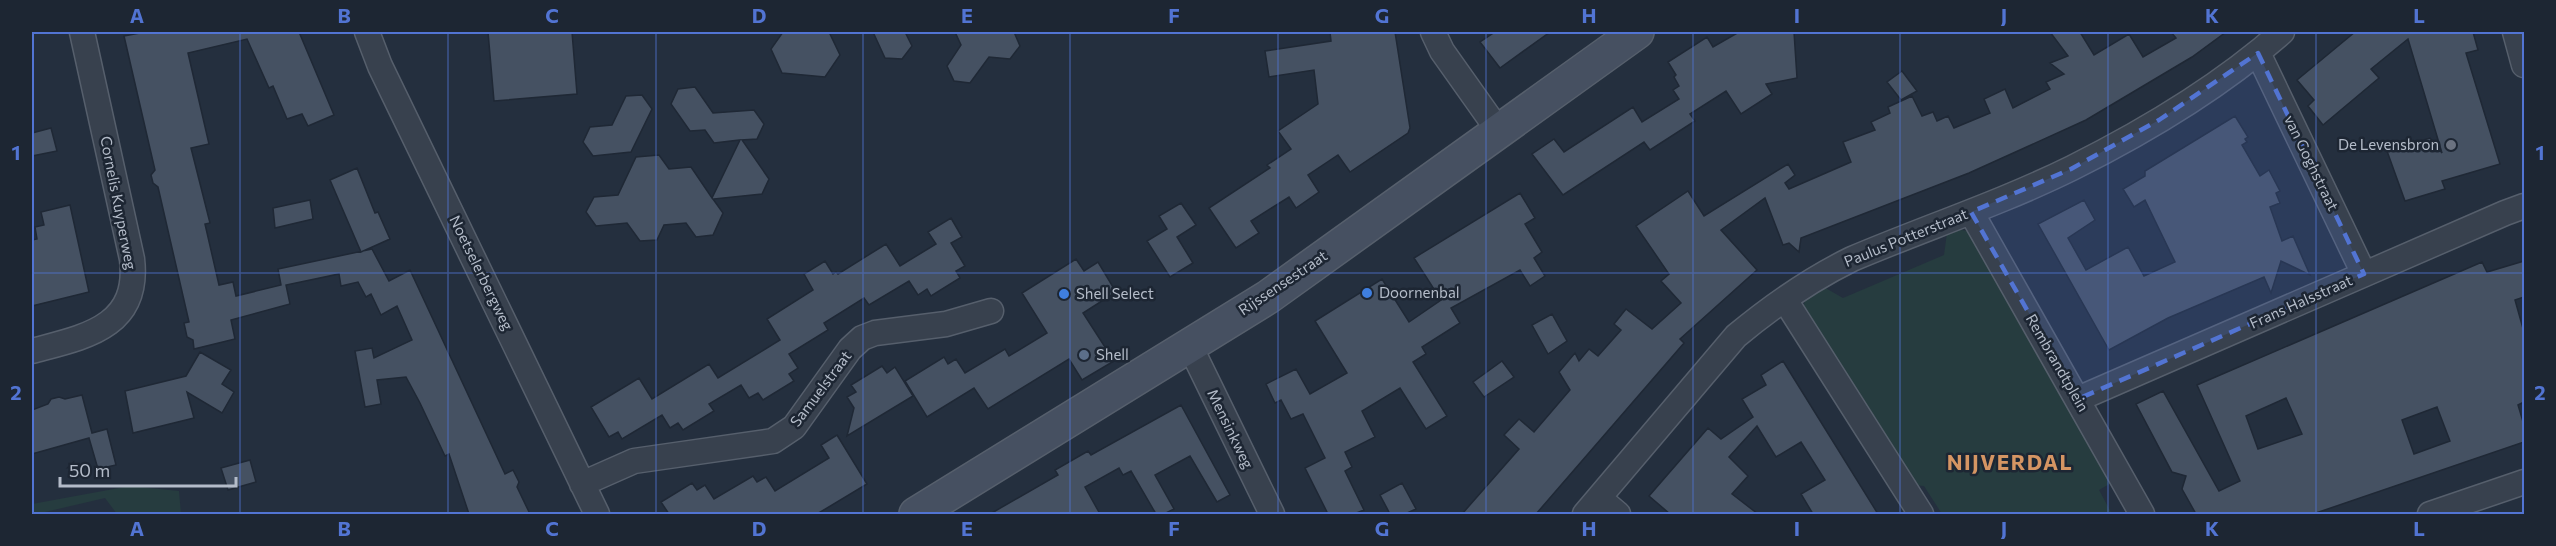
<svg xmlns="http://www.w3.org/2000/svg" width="2556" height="546" font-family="Commissioner,sans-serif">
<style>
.green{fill:#263c3f}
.building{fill:#455162;stroke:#1f2835;stroke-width:1.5;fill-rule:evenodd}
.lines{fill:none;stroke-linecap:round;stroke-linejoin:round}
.street-casing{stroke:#565f6c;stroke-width:27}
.secondary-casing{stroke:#565f6c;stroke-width:36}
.street{stroke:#38414e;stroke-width:24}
.secondary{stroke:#465061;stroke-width:33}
.marked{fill:#5274d3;fill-opacity:0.2;stroke:#5274d3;stroke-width:4.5;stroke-dasharray:12 8;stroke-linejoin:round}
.grid{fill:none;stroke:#5274d3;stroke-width:1.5;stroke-opacity:0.55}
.worship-dot{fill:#6b7280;stroke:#1d2633;stroke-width:2}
.shop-dot{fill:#3f7fe0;stroke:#1d2633;stroke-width:2}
.service-dot{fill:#5c6f8a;stroke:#1d2633;stroke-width:2}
.labels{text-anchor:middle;stroke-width:5;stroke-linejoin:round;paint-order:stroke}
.poi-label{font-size:15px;fill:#b4bcc9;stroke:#1d2633;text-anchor:start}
.street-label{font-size:15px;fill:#b4bcc9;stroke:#1d2633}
.district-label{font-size:21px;font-weight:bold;letter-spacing:1.5px;fill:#d59563;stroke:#1d2633}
.neatline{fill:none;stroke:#5274d3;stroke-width:2}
.grid-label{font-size:20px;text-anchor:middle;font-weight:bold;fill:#5274d3}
</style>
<rect width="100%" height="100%" fill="#242f3e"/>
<!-- green -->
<path class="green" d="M1954 229 1968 231 1975 237 2113 482 2099 490 2112 514H1942L1924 486 1913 485 1819 330 1810 327 1802 313 1806 296 1822 286 1843 298 1944 255 1947 233Z
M130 486 179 491 181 514H117L105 498 45 512 44 514H32V504Z"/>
<!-- building -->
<path class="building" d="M145 32H299L334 115 308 126 302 114 287 119 273 86 269 88 247 39 188 53 209 144 191 148 210 223 205 224 219 285 233 282 236 296 281 285 278 269 372 249 389 281 410 270 505 474 513 470 519 482 517 487 530 514H469L449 454 445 456 420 403 406 377 377 380 381 404 365 407 355 351 372 348 374 358 412 340 397 306 381 315 371 294 366 297 358 282 341 286 339 274 286 285 290 304 231 320 235 339 194 349 193 340 187 337 184 323 189 322 158 187 153 183 151 175 155 170 124 36Z
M488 32H572L577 94 494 101Z
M783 32H829L840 55 825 77 782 73 771 49Z
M873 32H905L912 46 902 59 885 58Z
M955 32H1014L1020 46 1010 59 989 57 970 83 954 81 947 66 961 45Z
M1330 32H1395L1410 128 1408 133 1350 172 1338 155 1308 175 1319 192 1296 208 1289 197 1251 221 1259 233 1236 248 1209 208 1270 168 1267 165 1291 149 1278 131 1318 104 1314 70 1269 77 1265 51 1331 41Z
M1495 32H1550L1500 68 1480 42Z
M1739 32H1794L1797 78 1766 84 1772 94 1741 114 1726 91 1690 114 1695 121 1650 150 1644 142 1563 195 1532 154 1554 139 1564 152 1633 107 1642 122 1679 99 1673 90 1679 86 1674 77 1676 75 1668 62 1707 37 1713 47Z
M2050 32H2080L2094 55 2129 34 2143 57 2176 38 2171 32H2226L2192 57 2086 120 1969 173 1801 238 1799 252 1789 243 1783 245 1765 198 1721 230 1757 270 1680 339 1684 343 1536 514H1462L1519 449 1504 435 1519 419 1534 432 1570 390 1559 372 1575 353 1579 361 1589 349 1598 356 1621 330 1614 324 1626 309 1652 329 1681 303 1661 281 1669 274 1636 226 1688 191 1704 216 1788 164 1795 175 1785 183 1789 189 1851 162 1843 142 1875 130 1871 122 1890 113 1888 107 1912 96 1922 116 1933 112 1937 121 1948 116 1954 128 1990 113 1984 99 2005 89 2013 108 2050 89 2046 82 2064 74 2050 63 2068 56Z
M2355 32H2473L2478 50 2466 53 2500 164 2442 181 2445 189 2405 201 2387 151 2430 138 2442 153 2408 39 2371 69 2379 78 2323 125 2308 106 2314 100 2297 80Z
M1902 71 1917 91 1901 100 1887 82Z
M695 87 713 113 754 110 764 124 757 139 742 140 769 179 762 194 713 199 723 213 713 235 696 237 686 223 664 225 657 240 640 241 627 223 596 226 586 212 594 197 618 195 636 157 659 155 669 169 691 167 712 198 740 140 714 143 705 130 690 131 671 104 678 89Z
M642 95 652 109 631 152 593 156 583 142 590 127 612 125 626 96Z
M2235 116 2248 137 2245 139 2247 142 2242 145 2260 176 2269 170 2280 191 2276 193 2280 203 2270 207 2282 241 2293 236 2310 275 2281 261 2271 293 2264 277 2168 318 2109 350 2038 224 2084 200 2095 220 2068 238 2086 270 2128 247 2144 276 2175 262 2145 200 2134 207 2123 189 2145 176V171Z
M51 128 57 151 32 156V133Z
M357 168 375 213 378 212 390 239 361 252 330 180Z
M1520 193 1535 218 1525 224 1542 252 1534 258 1545 276 1530 286 1520 270 1451 308 1460 323 1422 347 1426 354 1413 362 1447 416 1426 429 1400 388 1362 411 1375 437 1345 452 1352 467 1345 471 1364 510 1354 514H1328L1305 468 1325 458 1303 414 1291 419 1281 400 1275 403 1266 384 1296 369 1310 394 1347 373 1315 321 1382 279 1409 322 1441 300 1414 258Z
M310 200 313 219 275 228 273 208Z
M1181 203 1196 225 1177 237 1193 263 1170 277 1147 241 1167 229 1159 216Z
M70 205 89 292 32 306V240L37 239 35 227 44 225 41 212Z
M951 218 962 237 951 243 965 266 956 271 960 278 931 296 927 289 918 295 909 281 869 305 864 298 824 323 828 330 789 354 798 368 789 374 794 381 763 400 758 393 749 398 741 385 709 404 714 411 683 430 678 423 670 428 662 415 622 439 618 432 609 437 591 407 639 378 652 399 709 364 718 378 780 340 767 319 813 290 804 274 825 261 833 274 836 272 838 274 886 244 900 266 936 244 928 232Z
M1076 259 1084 271 1098 262 1116 292 1083 313 1114 361 1082 380 1069 359 988 409 974 388 927 417 905 381 944 357 948 364 956 359 965 373 1005 349 1009 356 1047 333 1022 293Z
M2524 261V297L2515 300 2524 332V402L2518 405 2524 425V442L2313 514H2196L2182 489 2186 476 2172 472 2136 404 2163 391 2219 491 2240 481 2197 385 2482 262 2487 272ZM2286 398 2302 434 2258 449 2246 416ZM2437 407 2450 441 2414 454 2402 420Z
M1552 314 1567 341 1548 354 1532 325Z
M200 352 231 370 222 384 234 392 222 413 187 392 194 418 133 433 125 391 186 376Z
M1502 361 1514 377 1484 397 1473 382Z
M1783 361 1878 514H1813L1801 494 1825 480 1801 442 1776 457 1757 426 1729 457 1748 476 1732 494 1758 514H1670L1649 496 1708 428 1721 439 1753 417 1742 399 1766 385 1761 375Z
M882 366 887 373 895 367 913 396 847 436 854 408 847 397 856 392 851 385Z
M82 395 92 433 107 429 116 465 98 469 89 438 32 454V410L48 404 51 399 59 397 65 399Z
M1181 405 1230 495 1217 502 1190 456 1155 475 1174 509 1164 514H1156L1131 471 1123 475 1119 468 1085 487 1100 514H990L1058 475 1055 470 1088 451 1091 455Z
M837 435 867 484 817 514H669L661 502 692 483 697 490 705 485 714 499 753 476 757 482 766 477 775 491 829 458 821 445Z
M250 460 256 482 228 490 221 468Z
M1402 483 1416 509 1405 514H1390L1380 495Z"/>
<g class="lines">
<defs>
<path id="street" d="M367 32 380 66 597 514
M1433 32 1442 51 1498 130
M2515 32 2524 65
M2258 53 2364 274
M1971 212 2142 514
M1785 300 1921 514
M1189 344 1272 514
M32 351C84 337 140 328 132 259L82 32
M2078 399 2505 213 2524 206
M582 484 634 461 773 441 794 427 850 349 862 338 875 333 946 324 991 311
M1599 498 1618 514
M1585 514 1736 336C1771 307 1811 279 1852 259 1925 228 2001 203 2072 168 2146 131 2220 87 2282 32
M2430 514 2524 482"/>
<path id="secondary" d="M916 514 1268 297 1637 32"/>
</defs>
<!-- street casing -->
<use href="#street" class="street-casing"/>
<!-- secondary casing -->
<use href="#secondary" class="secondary-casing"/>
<!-- street -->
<use href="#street" class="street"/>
<!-- secondary -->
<use href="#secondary" class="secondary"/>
</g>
<!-- marked area -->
<path class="marked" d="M2258 53 2364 274 2078 399 1971 212 2071 169 2159 120Z"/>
<!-- grid -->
<path class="grid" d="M240 32V514M448 32V514M656 32V514M863 32V514M1070 32V514M1278 32V514M1486 32V514M1693 32V514M1900 32V514M2108 32V514M2316 32V514M32 273H2524"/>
<!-- markers -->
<circle class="worship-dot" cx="2451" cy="145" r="6"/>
<g class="shop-dot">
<circle cx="1367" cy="293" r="6"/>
<circle cx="1064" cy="294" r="6"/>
</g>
<circle class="service-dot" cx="1084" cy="355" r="6"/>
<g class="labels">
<!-- poi labels -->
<g class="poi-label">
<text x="2439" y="150" text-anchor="end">De Levensbron</text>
<text x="1379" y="298">Doornenbal</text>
<text x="1076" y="299">Shell Select</text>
<text x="1096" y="360">Shell</text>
</g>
<!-- street labels -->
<g class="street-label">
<text transform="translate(2311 163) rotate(64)" y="5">van Goghstraat</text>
<text transform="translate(118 203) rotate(79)" y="5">Cornelis Kuyperweg</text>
<text transform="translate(1906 238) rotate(-22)" y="5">Paulus Potterstraat</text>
<text transform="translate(481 273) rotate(64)" y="5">Noetselerbergweg</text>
<text transform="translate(1283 283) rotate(-34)" y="5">Rijssensestraat</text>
<text transform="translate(2301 302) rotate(-24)" y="5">Frans Halsstraat</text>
<text transform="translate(2057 363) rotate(60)" y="5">Rembrandtplein</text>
<text transform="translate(821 389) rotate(-53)" y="5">Samuelstraat</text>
<text transform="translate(1230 429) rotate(64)" y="5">Mensinkweg</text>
</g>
<!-- district labels -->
<g class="district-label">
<text x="2010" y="470">NIJVERDAL</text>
</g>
</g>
<!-- border -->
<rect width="2556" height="546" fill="none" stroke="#1d2633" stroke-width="66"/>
<!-- scale -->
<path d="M60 477v9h176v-9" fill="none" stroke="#b4bcc9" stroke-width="3"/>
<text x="69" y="477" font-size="18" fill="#b4bcc9" stroke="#1d2633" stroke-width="4.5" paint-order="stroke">50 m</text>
<rect x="33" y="33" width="2490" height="480" class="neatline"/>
<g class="grid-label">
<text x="137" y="23">A</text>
<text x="344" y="23">B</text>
<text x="552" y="23">C</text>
<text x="759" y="23">D</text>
<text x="967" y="23">E</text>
<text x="1174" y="23">F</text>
<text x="1382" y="23">G</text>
<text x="1589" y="23">H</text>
<text x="1797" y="23">I</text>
<text x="2004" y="23">J</text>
<text x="2212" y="23">K</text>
<text x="2419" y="23">L</text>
<text x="16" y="160">1</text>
<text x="2540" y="160">1</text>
<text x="16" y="400">2</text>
<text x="2540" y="400">2</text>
<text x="137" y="536">A</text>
<text x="344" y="536">B</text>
<text x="552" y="536">C</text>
<text x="759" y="536">D</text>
<text x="967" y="536">E</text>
<text x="1174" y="536">F</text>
<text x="1382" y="536">G</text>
<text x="1589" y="536">H</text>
<text x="1797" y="536">I</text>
<text x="2004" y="536">J</text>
<text x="2212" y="536">K</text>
<text x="2419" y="536">L</text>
</g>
</svg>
